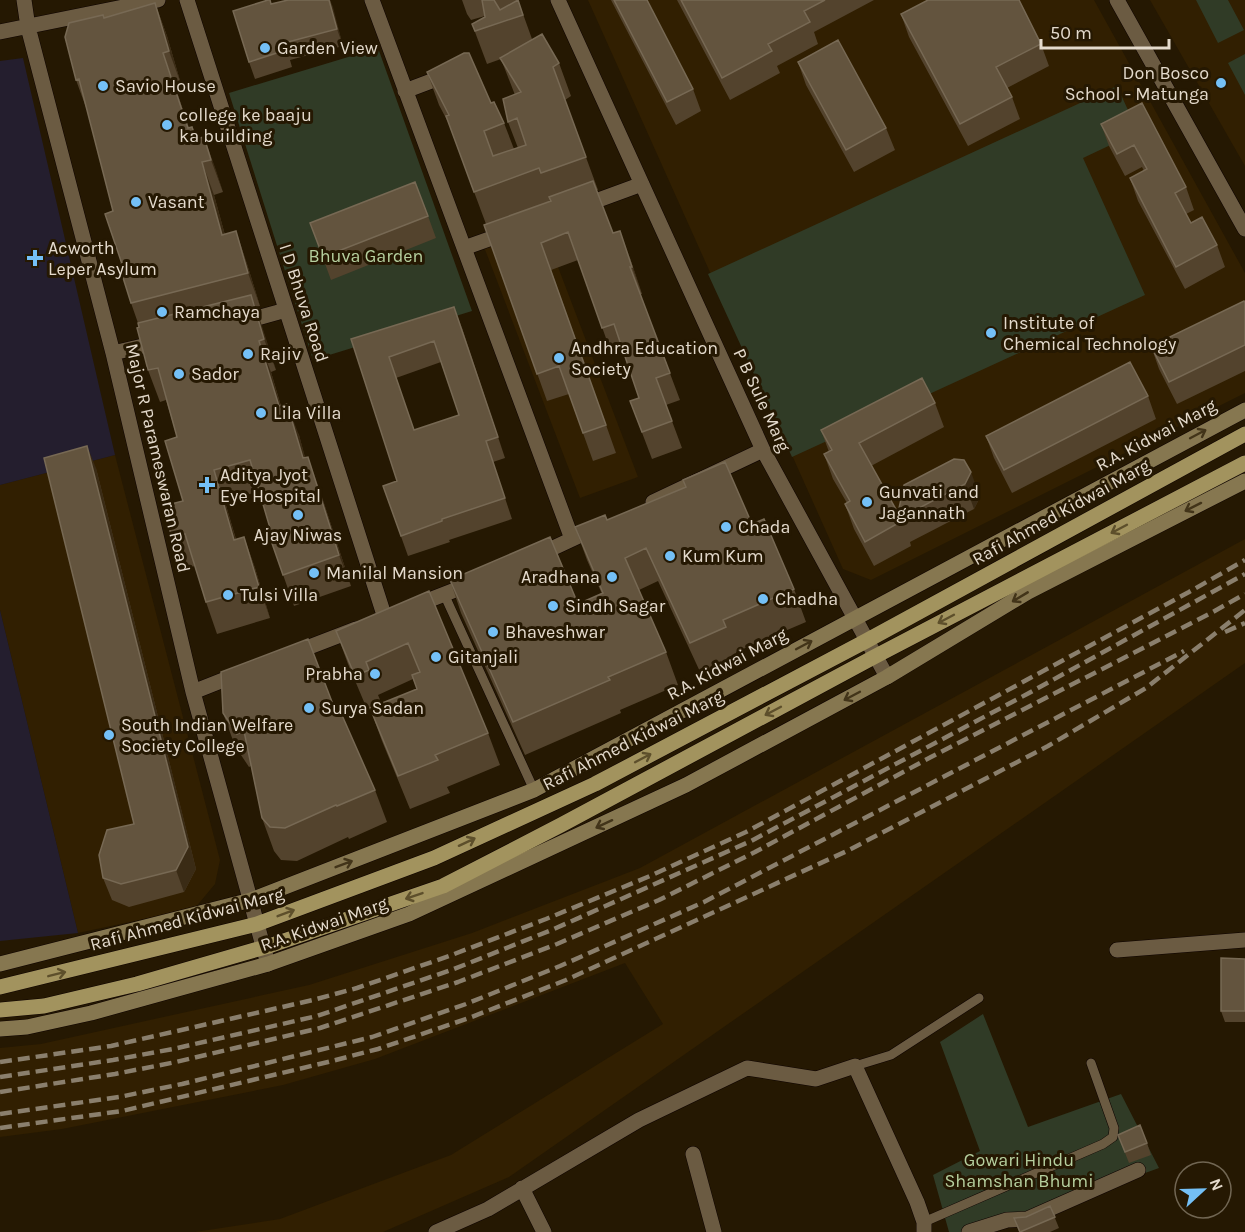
<svg xmlns="http://www.w3.org/2000/svg" width="1245" height="1232" font-family="Karla,sans-serif">
<style>
.built{fill:#311f01}
.medical{fill:#241e2e}
.green{fill:#303b26}
.lines{fill:none;stroke-linecap:round;stroke-linejoin:round}
.lane-casing{stroke:#0e0300;stroke-width:10}
.street-casing{stroke:#0e0300;stroke-width:16}
.secondary-casing{stroke:#0e0300;stroke-width:16}
.primary-casing{stroke:#0e0300;stroke-width:16}
.lane{stroke:#6b5b42;stroke-width:9}
.street{stroke:#6b5b42;stroke-width:15}
.secondary{stroke:#867750;stroke-width:15}
.primary{stroke:#a2935e;stroke-width:15}
.rail{stroke:#8a7f6d;stroke-width:4.5;stroke-dasharray:12 6;stroke-linecap:butt}
.wall{fill:#53432d;fill-rule:evenodd}
.shaded-wall{fill:#3a2b15}
.building{fill:#63543e;stroke:#776954;stroke-width:1.5;fill-rule:evenodd}
.oneway{stroke:#423419}
.oneway2{stroke:#5d4f2b}
.poi-dot{fill:#74c0f6;stroke:#251802;stroke-width:2}
.labels{text-anchor:middle;stroke-width:6;stroke-linejoin:round;paint-order:stroke}
.poi-label{font-size:18px;fill:#e4dacc;stroke:#251802;text-anchor:start}
.park-label{font-size:18px;fill:#b6d09f;stroke:#251802}
.street-label{font-size:18px;fill:#e4dacc;stroke:#251802}
</style>
<rect width="100%" height="100%" fill="#251802"/>
<!-- built -->
<path class="built" d="M588 0H1094L1245 273V393L871 580 843 569Z
M1150 0H1245V166Z
M539 217 638 477 580 498 481 239Z
M115 455 220 860 215 884 195 908 78 933 0 610V485Z
M1245 539V663L509 1177 383 1232H195L280 1219 451 1155 663 1024 625 963 375 1059 283 1085 62 1129 0 1137V1048L41 1044 309 985 472 933 640 868Z"/>
<!-- medical -->
<path class="medical" d="M23 58 115 455 0 485V61Z
M0 610 78 933 0 941Z"/>
<!-- green -->
<path class="green" d="M1196 0H1228L1244 30 1218 43Z
M378 48 472 311 313 360 229 93Z
M1245 54V95L1228 63Z
M1117 86 1138 132 1083 158 1145 295 792 457 708 274Z
M983 1014 1028 1127 1121 1094 1159 1168 982 1232H949L933 1175 980 1151 940 1042Z"/>
<g class="lines">
<defs>
<path id="lane" d="M444 594 534 790
M855 1066 891 1055 979 998
M924 1222 1103 1144 1113 1137 1114 1128 1091 1063"/>
<path id="street" d="M24 0 28 27 113 353 193 692 268 964
M187 0 385 618
M372 0 572 539
M558 0 763 450 887 677
M1117 0 1245 229
M0 32 158 0
M405 91 450 74
M582 206 642 184
M464 248 506 233
M239 323 286 310
M113 353 160 342
M653 502 763 450
M536 556 596 528
M414 606 473 583
M291 654 356 629
M193 692 241 673
M1117 950 1245 940
M693 1154 714 1232
M522 1188 544 1232
M436 1232 488 1209 639 1120 747 1068 816 1079 855 1066 917 1202 924 1222V1232
M969 1232 1007 1220 1027 1219 1138 1170"/>
<path id="secondary" d="M0 964 251 900 534 790 1245 410
M0 1029 27 1027 91 1013 268 964 409 914 686 785 887 677 1028 592 1245 481"/>
<path id="primary" d="M0 987 257 924 434 858 595 784 866 641 1245 434
M0 1010 44 1006 137 984 272 945 443 886 561 825 874 657 1245 463"/>
</defs>
<!-- lane casing -->
<use href="#lane" class="lane-casing"/>
<!-- street casing -->
<use href="#street" class="street-casing"/>
<!-- secondary casing -->
<use href="#secondary" class="secondary-casing"/>
<!-- primary casing -->
<use href="#primary" class="primary-casing"/>
<!-- lane -->
<use href="#lane" class="lane"/>
<!-- street -->
<use href="#street" class="street"/>
<!-- secondary -->
<use href="#secondary" class="secondary"/>
<!-- primary -->
<use href="#primary" class="primary"/>
<!-- rail -->
<path class="rail" d="M1225 632 1245 623
M0 1062 111 1046 313 1000 357 988 449 956 546 919 650 876 746 832 1189 592 1245 560
M0 1077 113 1060 173 1049 317 1016 454 969 554 929 751 841 1029 693 1245 574
M0 1092 115 1074 176 1062 320 1028 458 982 557 944 659 900 755 852 931 757 1211 613 1245 594
M0 1114 119 1097 182 1084 372 1037 466 1004 560 966 704 902 1184 651
M0 1128 122 1111 328 1062 378 1049 469 1018 566 980 847 851 1048 746 1146 688 1245 610"/>
</g>
<!-- wall -->
<path class="wall" d="M288 0H330L343 46 290 60 292 67 255 79 249 62 272 4Z
M462 0H516V1L518 0 532 39 559 63 571 96 565 100 598 190H596L613 233 630 258 642 294H640L680 400 666 405 682 448 652 459 630 401 639 398 624 351 612 355 578 260 551 270 616 453 593 461 569 394 547 401 484 225 486 224 448 122 439 105 427 72 491 103 504 123 514 149 518 148 508 122 515 95 501 59 487 64 472 24 485 17V16L471 20 467 14Z
M611 0H647L693 89 701 111 676 125Z
M677 0H874L814 32 818 44 777 66 780 73 730 100Z
M155 3 167 36 181 84 175 86 189 128 196 139 204 137 223 192 214 195 225 235 236 231 247 264 260 306 255 307 276 370 271 372 281 406 299 435 305 458 319 488 351 586 294 606 267 529 270 528 259 491 225 502 236 539 244 537 255 568 270 618 217 634 206 602 195 566 184 569 172 538 183 501 177 437 166 400 160 402 148 370 138 323 131 303 122 264 113 211 88 113 76 80 105 18Z
M901 14 1041 44 1049 66 1007 88 1012 97 1020 119 968 146 909 37Z
M798 62 886 128 895 150 854 172 806 85Z
M1142 103 1186 187 1194 210 1186 214 1191 223 1217 245 1225 267 1185 289 1138 201 1130 178 1144 171 1142 167 1125 176 1109 146 1101 124Z
M428 216 436 238 331 280 310 223Z
M1245 303V371L1177 404 1159 369 1151 346Z
M462 328 505 458 493 462 512 519 449 540 450 542 408 556 383 486 397 481 351 339ZM441 362 459 415 414 430 396 378Z
M1148 396 1156 419 1012 493 994 458 986 436Z
M935 403 944 427 871 466 898 513 954 459 980 497 974 509 910 542 911 546 874 566 854 529 845 504 847 503 833 479 824 454 829 452 821 430Z
M96 468 196 869 184 892 129 907 112 900 103 878 134 824Z
M607 520 752 524 794 589 806 622 736 652 738 659 702 676 658 581 639 590 666 652 678 685 620 710 621 713 525 755 461 613 450 580 578 604 602 594 587 560 575 527Z
M429 591 488 733 500 765 447 787 450 793 410 809 382 741 370 708 417 689 413 679 378 695 381 702 367 709 348 664 336 631Z
M223 713 337 715 375 790 387 822 349 839 348 837 297 861 281 860 274 851 262 818 251 766 249 767 235 746Z
M1245 959V1022H1225L1221 1011Z
M1118 1135 1147 1143 1151 1155 1129 1163Z
M1050 1206 1059 1228 1050 1232H1019L1014 1218 1026 1217Z"/>
<!-- shaded-wall -->
<path class="shaded-wall" d="M329 0H330L333 7 343 46 337 29Z
M155 3 167 36 181 84 169 51Z
M163 53 175 86 200 161 188 128Z
M204 137 216 170 223 192 211 160Z
M202 162 214 195 234 268 222 235Z
M236 231 247 264 260 306 248 273Z
M620 231 630 258 642 294 632 267Z
M251 295 262 326 276 370 264 339Z
M454 307 462 328 505 458 498 437Z
M259 341 271 372 290 438 279 406Z
M287 404 299 435 314 489 303 458Z
M87 446 96 468 196 869 184 892 176 870Z
M308 457 319 488 351 586 339 555Z
M214 470 225 502 245 571 234 540Z
M971 472 980 497 974 509 965 484Z
M244 537 255 568 270 618 259 587Z"/>
<!-- building -->
<path class="building" d="M268 0H270L271 4 288 0H329L337 29 284 43 286 50 249 62 233 11Z
M482 0H494L500 10 518 0 523 15 475 31 472 24 485 17Z
M614 0H647L693 89 667 102Z
M681 0H825L804 11 810 22 768 44 772 51 722 78Z
M928 0H1019L1041 44 996 67 1012 97 960 124 901 14Z
M155 3 169 51 163 53 188 128 192 127 196 139 204 137 211 160 202 162 222 235 236 231 248 273 131 303 119 265 122 264 105 214 113 211 79 79 76 80 65 37 69 23 103 15 104 18Z
M542 34 559 63 553 67 586 157 541 173 539 168 474 192 446 116 449 115 427 72 464 53H469L491 103 494 102 504 123 484 131 493 156 526 145 517 118 508 122 503 99 521 92 500 58Z
M838 40 886 128 846 150 798 62Z
M1142 103 1186 187 1175 193 1191 223 1202 217 1217 245 1176 267 1130 178 1147 169 1134 145 1117 154 1101 124Z
M593 181 613 233 620 231 632 267H630L670 373 656 378 672 421 642 432 630 401 639 398 614 324 602 328 568 232 541 243 606 425 583 433 559 366 537 374 484 225 551 201 549 197Z
M415 182 428 216 323 257 310 223Z
M251 295 264 339 259 341 279 406 287 404 303 458 308 457 339 555 283 575 267 529 270 528 250 460 214 470 234 540 244 537 259 587 206 602 185 534 172 538 163 506 183 501 165 441 177 437 158 368 148 370 137 328 139 327 138 323Z
M1244 301 1245 303V345L1169 382 1151 346Z
M454 307 498 437 486 441 505 498 442 519V521L401 536 383 486 397 481 351 339ZM434 341 459 415 414 430 389 357Z
M1130 362 1148 396 1004 470 986 436Z
M922 378 935 403 859 443 898 513 904 485 954 459 964 460 971 472 965 484 900 518 902 521 865 542 845 504 850 501 824 454 832 450 821 430Z
M87 446 188 847 176 870 121 884 103 878 99 855 107 830 134 824 44 458Z
M725 462 752 524 764 519 794 589 723 620 726 627 690 643 646 548 625 558 666 652 608 677 610 680 513 722 450 580 550 537 578 604 603 593 575 527 605 515 607 520 686 487 683 480Z
M429 591 488 733 435 755 438 760 398 776 370 708 417 689 412 675 420 672 408 643 366 662 369 670 355 676 336 631Z
M308 639 337 715 341 713 375 790 337 806 336 805 285 828 270 827 262 818 244 731 237 734 223 713 221 672Z
M1221 958 1245 959V1011H1221Z
M1140 1125 1147 1143 1125 1152 1118 1135Z
M1050 1206 1055 1217 1020 1232 1014 1218 1026 1217Z"/>
<!-- one-way arrows -->
<defs><path id="oneway-shaft" d="M-6 0H5M1.5-3L5.5 0L1.5 3" fill="none" stroke-width="1.6" stroke-linecap="round" stroke-linejoin="round" transform="scale(1.5)"/></defs>
<g class="oneway">
<use href="#oneway-shaft" transform="translate(1198 434) rotate(-28)"/>
<use href="#oneway-shaft" transform="translate(1193 507) rotate(153)"/>
<use href="#oneway-shaft" transform="translate(1020 597) rotate(149)"/>
<use href="#oneway-shaft" transform="translate(804 645) rotate(-28)"/>
<use href="#oneway-shaft" transform="translate(852 696) rotate(152)"/>
<use href="#oneway-shaft" transform="translate(604 824) rotate(155)"/>
<use href="#oneway-shaft" transform="translate(344 864) rotate(-21)"/>
</g>
<g class="oneway2">
<use href="#oneway-shaft" transform="translate(1119 529) rotate(152)"/>
<use href="#oneway-shaft" transform="translate(946 619) rotate(152)"/>
<use href="#oneway-shaft" transform="translate(773 711) rotate(152)"/>
<use href="#oneway-shaft" transform="translate(643 758) rotate(-28)"/>
<use href="#oneway-shaft" transform="translate(467 842) rotate(-25)"/>
<use href="#oneway-shaft" transform="translate(414 896) rotate(161)"/>
<use href="#oneway-shaft" transform="translate(286 913) rotate(-21)"/>
<use href="#oneway-shaft" transform="translate(57 974) rotate(-14)"/>
</g>
<!-- markers -->
<g class="poi-dot">
<circle cx="265" cy="48" r="6"/>
<circle cx="1221" cy="83" r="6"/>
<circle cx="103" cy="86" r="6"/>
<circle cx="167" cy="125" r="6"/>
<circle cx="136" cy="202" r="6"/>
<path d="M32 249h6v6h6v6h-6v6h-6v-6h-6v-6h6z"/>
<circle cx="162" cy="312" r="6"/>
<circle cx="991" cy="333" r="6"/>
<circle cx="248" cy="354" r="6"/>
<circle cx="559" cy="358" r="6"/>
<circle cx="179" cy="374" r="6"/>
<circle cx="261" cy="413" r="6"/>
<path d="M204 476h6v6h6v6h-6v6h-6v-6h-6v-6h6z"/>
<circle cx="867" cy="502" r="6"/>
<circle cx="298" cy="515" r="6"/>
<circle cx="726" cy="527" r="6"/>
<circle cx="670" cy="556" r="6"/>
<circle cx="314" cy="573" r="6"/>
<circle cx="612" cy="577" r="6"/>
<circle cx="228" cy="595" r="6"/>
<circle cx="763" cy="599" r="6"/>
<circle cx="553" cy="606" r="6"/>
<circle cx="493" cy="632" r="6"/>
<circle cx="436" cy="657" r="6"/>
<circle cx="375" cy="674" r="6"/>
<circle cx="309" cy="708" r="6"/>
<circle cx="109" cy="735" r="6"/>
</g>
<g class="labels">
<!-- poi labels -->
<g class="poi-label">
<text x="277" y="54">Garden View</text>
<text x="1209" y="79" text-anchor="end">Don Bosco<tspan x="1209" dy="21">School - Matunga</tspan></text>
<text x="115" y="92">Savio House</text>
<text x="179" y="121">college ke baaju<tspan x="179" dy="21">ka building</tspan></text>
<text x="148" y="208">Vasant</text>
<text x="48" y="254">Acworth<tspan x="48" dy="21">Leper Asylum</tspan></text>
<text x="174" y="318">Ramchaya</text>
<text x="1003" y="329">Institute of<tspan x="1003" dy="21">Chemical Technology</tspan></text>
<text x="571" y="354">Andhra Education<tspan x="571" dy="21">Society</tspan></text>
<text x="260" y="360">Rajiv</text>
<text x="191" y="380">Sador</text>
<text x="273" y="419">Lila Villa</text>
<text x="220" y="481">Aditya Jyot<tspan x="220" dy="21">Eye Hospital</tspan></text>
<text x="879" y="498">Gunvati and<tspan x="879" dy="21">Jagannath</tspan></text>
<text x="738" y="533">Chada</text>
<text x="298" y="541" text-anchor="middle">Ajay Niwas</text>
<text x="682" y="562">Kum Kum</text>
<text x="326" y="579">Manilal Mansion</text>
<text x="600" y="583" text-anchor="end">Aradhana</text>
<text x="240" y="601">Tulsi Villa</text>
<text x="775" y="605">Chadha</text>
<text x="565" y="612">Sindh Sagar</text>
<text x="505" y="638">Bhaveshwar</text>
<text x="448" y="663">Gitanjali</text>
<text x="363" y="680" text-anchor="end">Prabha</text>
<text x="321" y="714">Surya Sadan</text>
<text x="121" y="731">South Indian Welfare<tspan x="121" dy="21">Society College</tspan></text>
</g>
<!-- park labels -->
<g class="park-label">
<text x="366" y="262">Bhuva Garden</text>
<text x="1019" y="1166">Gowari Hindu<tspan x="1019" dy="21">Shamshan Bhumi</tspan></text>
</g>
<!-- street labels -->
<g class="street-label">
<text transform="translate(304 303) rotate(72)" y="6">I D Bhuva Road</text>
<text transform="translate(762 400) rotate(65)" y="6">P B Sule Marg</text>
<text transform="translate(1156 435) rotate(-28)" y="6">R.A. Kidwai Marg</text>
<text transform="translate(158 458) rotate(77)" y="6">Major R Parameswaran Road</text>
<text transform="translate(1061 512) rotate(-29)" y="6">Rafi Ahmed Kidwai Marg</text>
<text transform="translate(727 664) rotate(-28)" y="6">R.A. Kidwai Marg</text>
<text transform="translate(633 740) rotate(-27)" y="6">Rafi Ahmed Kidwai Marg</text>
<text transform="translate(187 919) rotate(-15)" y="6">Rafi Ahmed Kidwai Marg</text>
<text transform="translate(324 924) rotate(-19)" y="6">R.A. Kidwai Marg</text>
</g>
</g>
<!-- north arrow -->
<g transform="translate(1203 1190) rotate(68)"><circle r="28" fill="#251802" stroke="#716653" stroke-width="1.5"/>
<path d="M0-4.5L10 22L0 15L-10 22Z" fill="#74c0f6"/>
<text y="-9" font-size="16" font-weight="bold" text-anchor="middle" fill="#e4dacc">N</text>
</g>
<!-- scale -->
<path d="M1041 39v9h128v-9" fill="none" stroke="#e4dacc" stroke-width="3"/>
<text x="1050" y="39" font-size="18" fill="#e4dacc" stroke="#251802" stroke-width="4.5" paint-order="stroke">50 m</text>
</svg>
